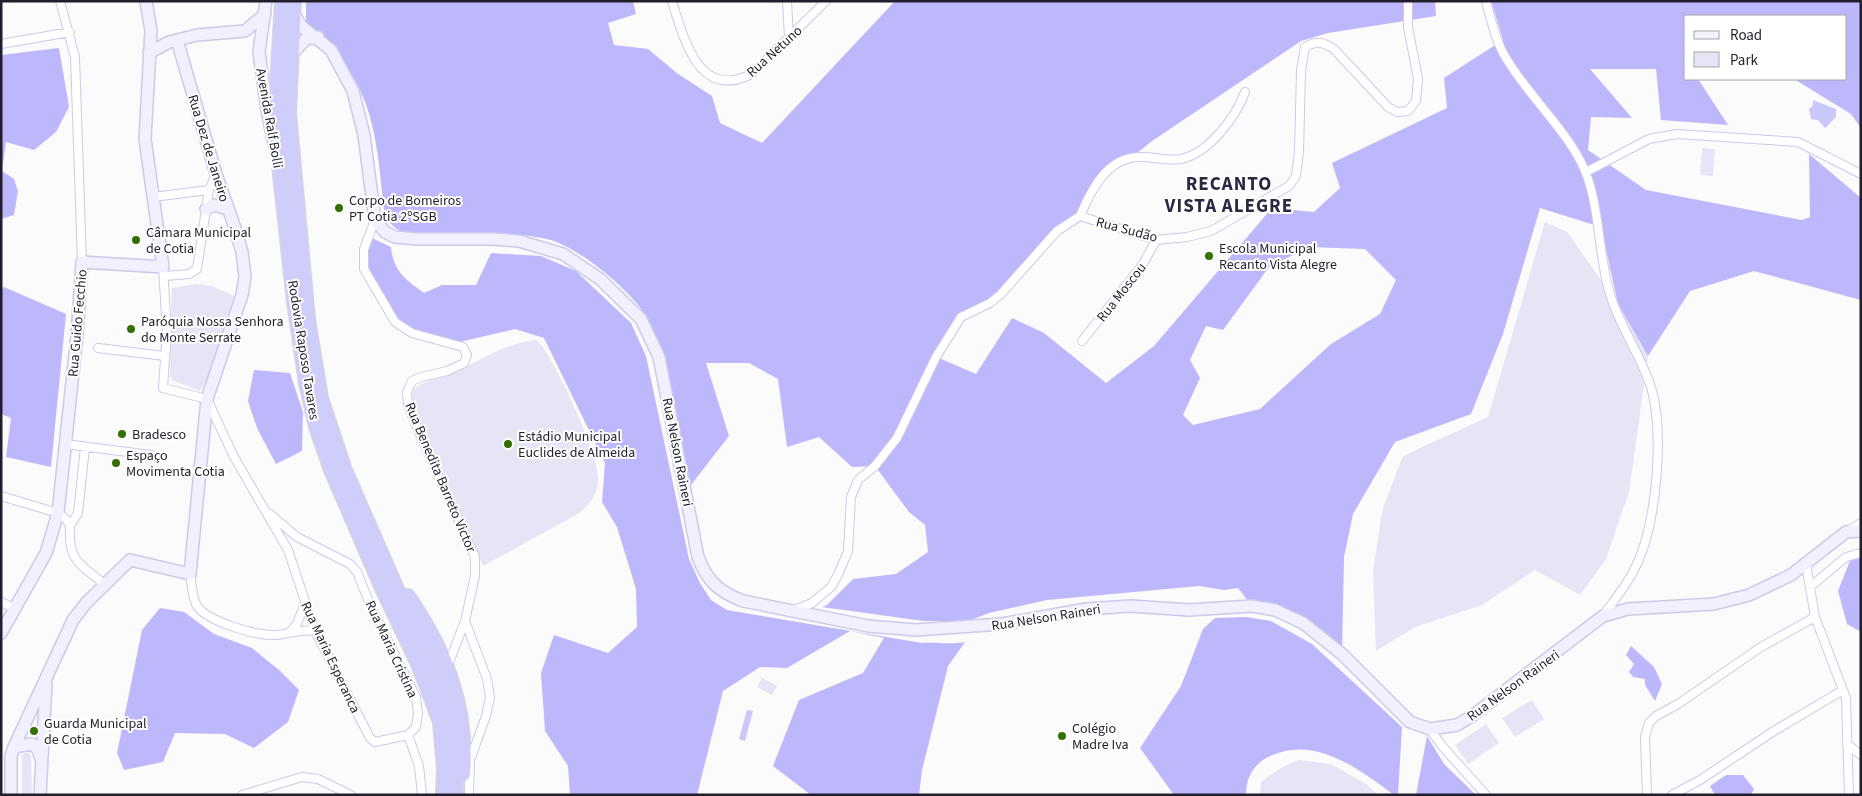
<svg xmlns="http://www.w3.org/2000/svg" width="1862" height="796" font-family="'Source Sans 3',sans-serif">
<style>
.green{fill:#e5e5f5}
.forest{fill:#bcb8fb;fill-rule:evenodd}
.water{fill:#cac8fa}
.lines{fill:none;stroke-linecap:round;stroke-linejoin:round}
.street-casing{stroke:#cbcaea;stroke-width:10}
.secondary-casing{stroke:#cbcaea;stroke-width:14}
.highway-casing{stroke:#d7d7d9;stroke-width:16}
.street{stroke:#fff;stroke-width:8}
.secondary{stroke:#f1f0fe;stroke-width:11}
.highway{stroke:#cfcefa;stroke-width:14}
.poi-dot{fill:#337004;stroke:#fff;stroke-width:2}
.labels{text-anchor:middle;stroke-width:4;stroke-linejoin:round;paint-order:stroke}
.street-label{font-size:14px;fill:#201f2b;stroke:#fff}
.poi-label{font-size:14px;fill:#201f2b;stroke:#fff;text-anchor:start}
.district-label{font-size:19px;font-weight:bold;letter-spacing:1px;fill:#2b2942;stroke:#fff}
</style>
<rect width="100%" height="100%" fill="#fbfbfb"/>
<!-- green -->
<path class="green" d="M1702 148 1715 149 1713 176 1700 175Z
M1545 222 1567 232 1618 304 1648 356 1629 492 1606 559 1580 595 1535 570 1482 605 1415 627 1376 651 1373 572 1382 511 1403 456 1488 417Z
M196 284 212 286 234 296 208 378 200 391 172 380 170 375 172 288Z
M537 340C554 356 598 454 598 477 599 494 589 506 576 515L483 566 410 403C411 399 412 392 415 389 423 380 440 379 451 374 480 361 504 343 537 340Z
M762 678 777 686 772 695 757 687Z
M1532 700 1544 719 1515 737 1502 718Z
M1486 724 1499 743 1468 764 1455 745Z
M28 752 31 756 32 795H22V755Z
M1298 760 1331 764 1366 784 1378 795H1260L1261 782 1279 769Z"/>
<!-- forest -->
<path class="forest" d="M306 1H633L636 14 608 23 614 45 648 49 678 74 712 96 720 123 762 143 895 1H1435L1436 16 1328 33 1301 41 1152 141 1131 158 1114 165 1093 187 1080 216 1057 231 1001 294 961 317 939 358 976 374 1012 318 1044 333 1106 383 1154 346 1272 208 1314 212 1340 188 1332 163 1447 108 1444 78 1503 40 1491 1H1861V128L1851 114 1794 79H1846V16H1686V79H1698L1728 125 1661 120 1656 69H1590L1632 118 1591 117 1588 150 1646 190 1802 220 1810 217 1809 154 1861 198V300L1754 271 1690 291 1648 356 1618 304 1601 227 1540 208 1503 334 1471 414 1395 442 1353 514 1344 557 1342 654 1303 623 1252 606 1238 588 1224 590 1199 586 1047 600 989 613 968 621H924L822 607 827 605 853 579 896 574 928 552 925 525 909 512 875 466 852 467 819 437 787 447 778 379 749 363H706L729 436 691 485C684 451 676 418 668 385 663 363 659 337 647 317 630 290 578 246 547 239 533 236 516 234 502 233 465 232 411 254 385 217 379 170 378 117 352 75 339 55 322 40 306 23ZM1309 247 1365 249 1396 280 1380 314 1331 344 1260 409 1193 425 1183 415 1200 378 1190 360 1206 326 1223 330 1269 267Z
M59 48 69 107 56 132 34 150 6 142 2 171 14 179 18 191 14 215 1 219V55Z
M372 238 391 247C393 271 406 280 424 293L442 285H476L491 253 541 256 576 271 631 323 646 356 689 559 700 583 711 600 727 610 922 643C937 642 950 645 965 642L948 666 922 770 919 795H811L773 766 799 700 863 673 884 638 850 631 787 668 760 667 723 691 697 795H570L568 766 545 731 541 673 554 635 608 653 637 627 636 589 617 527 602 502 605 463 544 338 515 329 455 343 413 332 396 321 365 268V248Z
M4 287 66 314 51 467 6 457 11 418 1 414V289Z
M254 370 290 373 303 412 302 451 276 464 257 428 248 401Z
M1853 553 1861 555V632L1847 624 1838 591Z
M160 608 184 612 214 634 252 648 279 670 299 690 288 722 254 748 225 734 175 733 163 762 124 770 117 753 142 630Z
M1246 617 1271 621 1312 644 1402 727 1398 795H1394C1358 768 1313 734 1268 757 1253 765 1246 778 1246 795H1174L1140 748 1181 686 1203 629 1215 618Z
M1631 646 1654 667 1662 684 1655 701 1645 685V679L1633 677 1629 672 1634 664 1626 655Z
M1427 736 1444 764 1476 795H1416Z
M1726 775H1743L1754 789 1751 795H1715L1710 786Z"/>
<!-- water -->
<path class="water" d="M1813 100 1836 109V117L1825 128 1818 120 1811 119 1809 109 1813 105Z
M747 710 753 711 745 741 739 739Z"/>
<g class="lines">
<defs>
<path id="street" d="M60 1 75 57 82 262
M672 1C684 41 700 102 753 73L826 1
M787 1 789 38
M1486 1C1491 20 1496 42 1506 58 1528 95 1561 124 1581 162 1599 196 1598 249 1608 287 1617 322 1638 350 1650 384 1665 428 1657 525 1636 566 1628 584 1614 600 1603 616
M1 44 70 32
M1586 172 1649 139 1677 134 1798 142 1861 174
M153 197 209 190
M1080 216 1156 240 1187 237 1211 231 1289 186 1296 176 1299 152 1301 71 1305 47C1317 40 1323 42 1334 49L1388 107 1397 112 1408 111 1416 101 1418 79 1408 27V1
M1080 216C1090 193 1104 163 1131 158 1147 154 1164 162 1181 159 1209 153 1236 117 1245 92
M375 220 364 249V269L395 322 412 333 463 347 467 355 464 363 447 371 421 377 412 381 407 392 408 405 419 432 475 557V576L465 621 487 679 490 697 486 716 470 760 469 795
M163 267 167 331 163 388 207 399 234 457 288 550 315 631 370 738 375 742 408 735
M165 276 189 274 197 269 209 190 216 174
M1082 341 1143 264 1156 240
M98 348 165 356
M65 444 151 455
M1 496 58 513 66 519 70 526C68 561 79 563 104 584
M270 514 297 537 350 564 357 572 371 607 416 697 418 714 416 727 408 735
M70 526 78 513 85 447
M1848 531 1861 523
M1806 564 1815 617 1846 698 1849 795
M190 574C192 583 192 596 196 604 204 621 255 635 273 635 288 635 300 628 315 631
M1810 587 1846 557 1861 553
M1 602 14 608
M794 610 812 603 831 587 838 575 848 551 851 497 858 480 875 466 897 438 936 357 961 317 990 303 1001 294 1057 231 1080 216
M289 633 297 624 305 603
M447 668 465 621
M1430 729 1442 746 1486 795
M408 735 419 766 422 795
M1847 744 1861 755
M242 795 302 777 318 779 351 795
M1647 795 1645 737 1649 723 1656 716 1678 704 1761 647 1815 617
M1672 795 1700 780 1774 731 1843 690"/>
<path id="secondary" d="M266 1 259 52 267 110 274 144
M294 14 301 26 331 50 353 91 364 135 375 220 385 232 395 237 417 239H492L519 241 563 254 600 279 641 319 659 357 698 557C707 581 719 592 743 601L868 626 916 630 1002 624 1086 609 1131 606 1189 610 1252 606 1275 610 1303 623 1342 654 1410 722 1430 729 1457 725 1472 716 1603 616 1628 609 1714 604 1749 595 1791 575 1846 532 1861 531
M149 53 169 42 197 35 245 31 265 14
M292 54 306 39 318 37
M206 209 214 205 228 209
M1 633 46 553 58 513 77 335 82 262 163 267 145 139 151 31 146 1
M14 747 32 744 38 749 41 759
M11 795V756L14 747 73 620 86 603 130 560 190 574 207 399 242 295 245 277 242 252 235 228 216 174 177 40
M40 795 46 684"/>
<path id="highway" d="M282 1 276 102 280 175 294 302 306 383 316 427 331 470 381 586 418 664 440 722 444 769 443 795
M294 1 289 113 308 319 321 398 345 470 438 683C450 720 457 756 456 795
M408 596C446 652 468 706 463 774"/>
</defs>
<!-- street casing -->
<use href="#street" class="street-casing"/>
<!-- secondary casing -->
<use href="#secondary" class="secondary-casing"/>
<!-- highway casing -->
<use href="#highway" class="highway-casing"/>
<!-- street -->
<use href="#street" class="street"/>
<!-- secondary -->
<use href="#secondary" class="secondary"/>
<!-- highway -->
<use href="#highway" class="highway"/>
</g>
<!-- markers -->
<g class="poi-dot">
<circle cx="339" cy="208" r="5"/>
<circle cx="136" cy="240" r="5"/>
<circle cx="1209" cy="256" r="5"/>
<circle cx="131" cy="329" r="5"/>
<circle cx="122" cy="434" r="5"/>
<circle cx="508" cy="444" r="5"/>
<circle cx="116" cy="463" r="5"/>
<circle cx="34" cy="731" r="5"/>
<circle cx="1062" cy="736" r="5"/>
</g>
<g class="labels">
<!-- street labels -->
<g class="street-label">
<text transform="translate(774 51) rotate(-42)" y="5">Rua Netuno</text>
<text transform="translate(270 118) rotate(80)" y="5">Avenida Ralf Bolli</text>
<text transform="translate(209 148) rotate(73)" y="5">Rua Dez de Janeiro</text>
<text transform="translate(1127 229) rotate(15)" y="5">Rua Sudão</text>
<text transform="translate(1121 292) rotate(-52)" y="5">Rua Moscou</text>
<text transform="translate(77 323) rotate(-85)" y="5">Rua Guido Fecchio</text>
<text transform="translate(304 350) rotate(81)" y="5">Rodovia Raposo Tavares</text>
<text transform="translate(678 452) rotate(79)" y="5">Rua Nelson Raineri</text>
<text transform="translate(441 477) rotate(67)" y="5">Rua Benedita Barreto Victor</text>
<text transform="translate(1046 617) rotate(-9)" y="5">Rua Nelson Raineri</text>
<text transform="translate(392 649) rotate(65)" y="5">Rua Maria Cristina</text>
<text transform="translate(331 657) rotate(65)" y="5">Rua Maria Esperanca</text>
<text transform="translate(1513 685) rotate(-36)" y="5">Rua Nelson Raineri</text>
</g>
<!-- poi labels -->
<g class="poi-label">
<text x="349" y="205">Corpo de Bomeiros<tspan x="349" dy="16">PT Cotia 2ºSGB</tspan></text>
<text x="146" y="237">Câmara Municipal<tspan x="146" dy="16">de Cotia</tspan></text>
<text x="1219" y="253">Escola Municipal<tspan x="1219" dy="16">Recanto Vista Alegre</tspan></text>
<text x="141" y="326">Paróquia Nossa Senhora<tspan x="141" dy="16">do Monte Serrate</tspan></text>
<text x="132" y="439">Bradesco</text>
<text x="518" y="441">Estádio Municipal<tspan x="518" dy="16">Euclides de Almeida</tspan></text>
<text x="126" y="460">Espaço<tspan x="126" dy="16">Movimenta Cotia</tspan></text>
<text x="44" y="728">Guarda Municipal<tspan x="44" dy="16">de Cotia</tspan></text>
<text x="1072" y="733">Colégio<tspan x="1072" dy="16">Madre Iva</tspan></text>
</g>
<!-- district labels -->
<g class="district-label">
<text x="1229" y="190">RECANTO<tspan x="1229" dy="22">VISTA ALEGRE</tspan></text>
</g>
</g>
<!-- border -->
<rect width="1862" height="796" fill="none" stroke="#201f2b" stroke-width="5"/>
<!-- legend -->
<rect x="1684" y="15" width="162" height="65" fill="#ffffff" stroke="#a6a5aa"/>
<rect x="1694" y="31" width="25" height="8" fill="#f1f0fe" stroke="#a6a5aa"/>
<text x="1730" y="40" font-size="15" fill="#201f2b">Road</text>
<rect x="1694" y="52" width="25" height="15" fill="#e5e5f5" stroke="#a6a5aa"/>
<text x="1730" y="65" font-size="15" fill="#201f2b">Park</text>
</svg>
